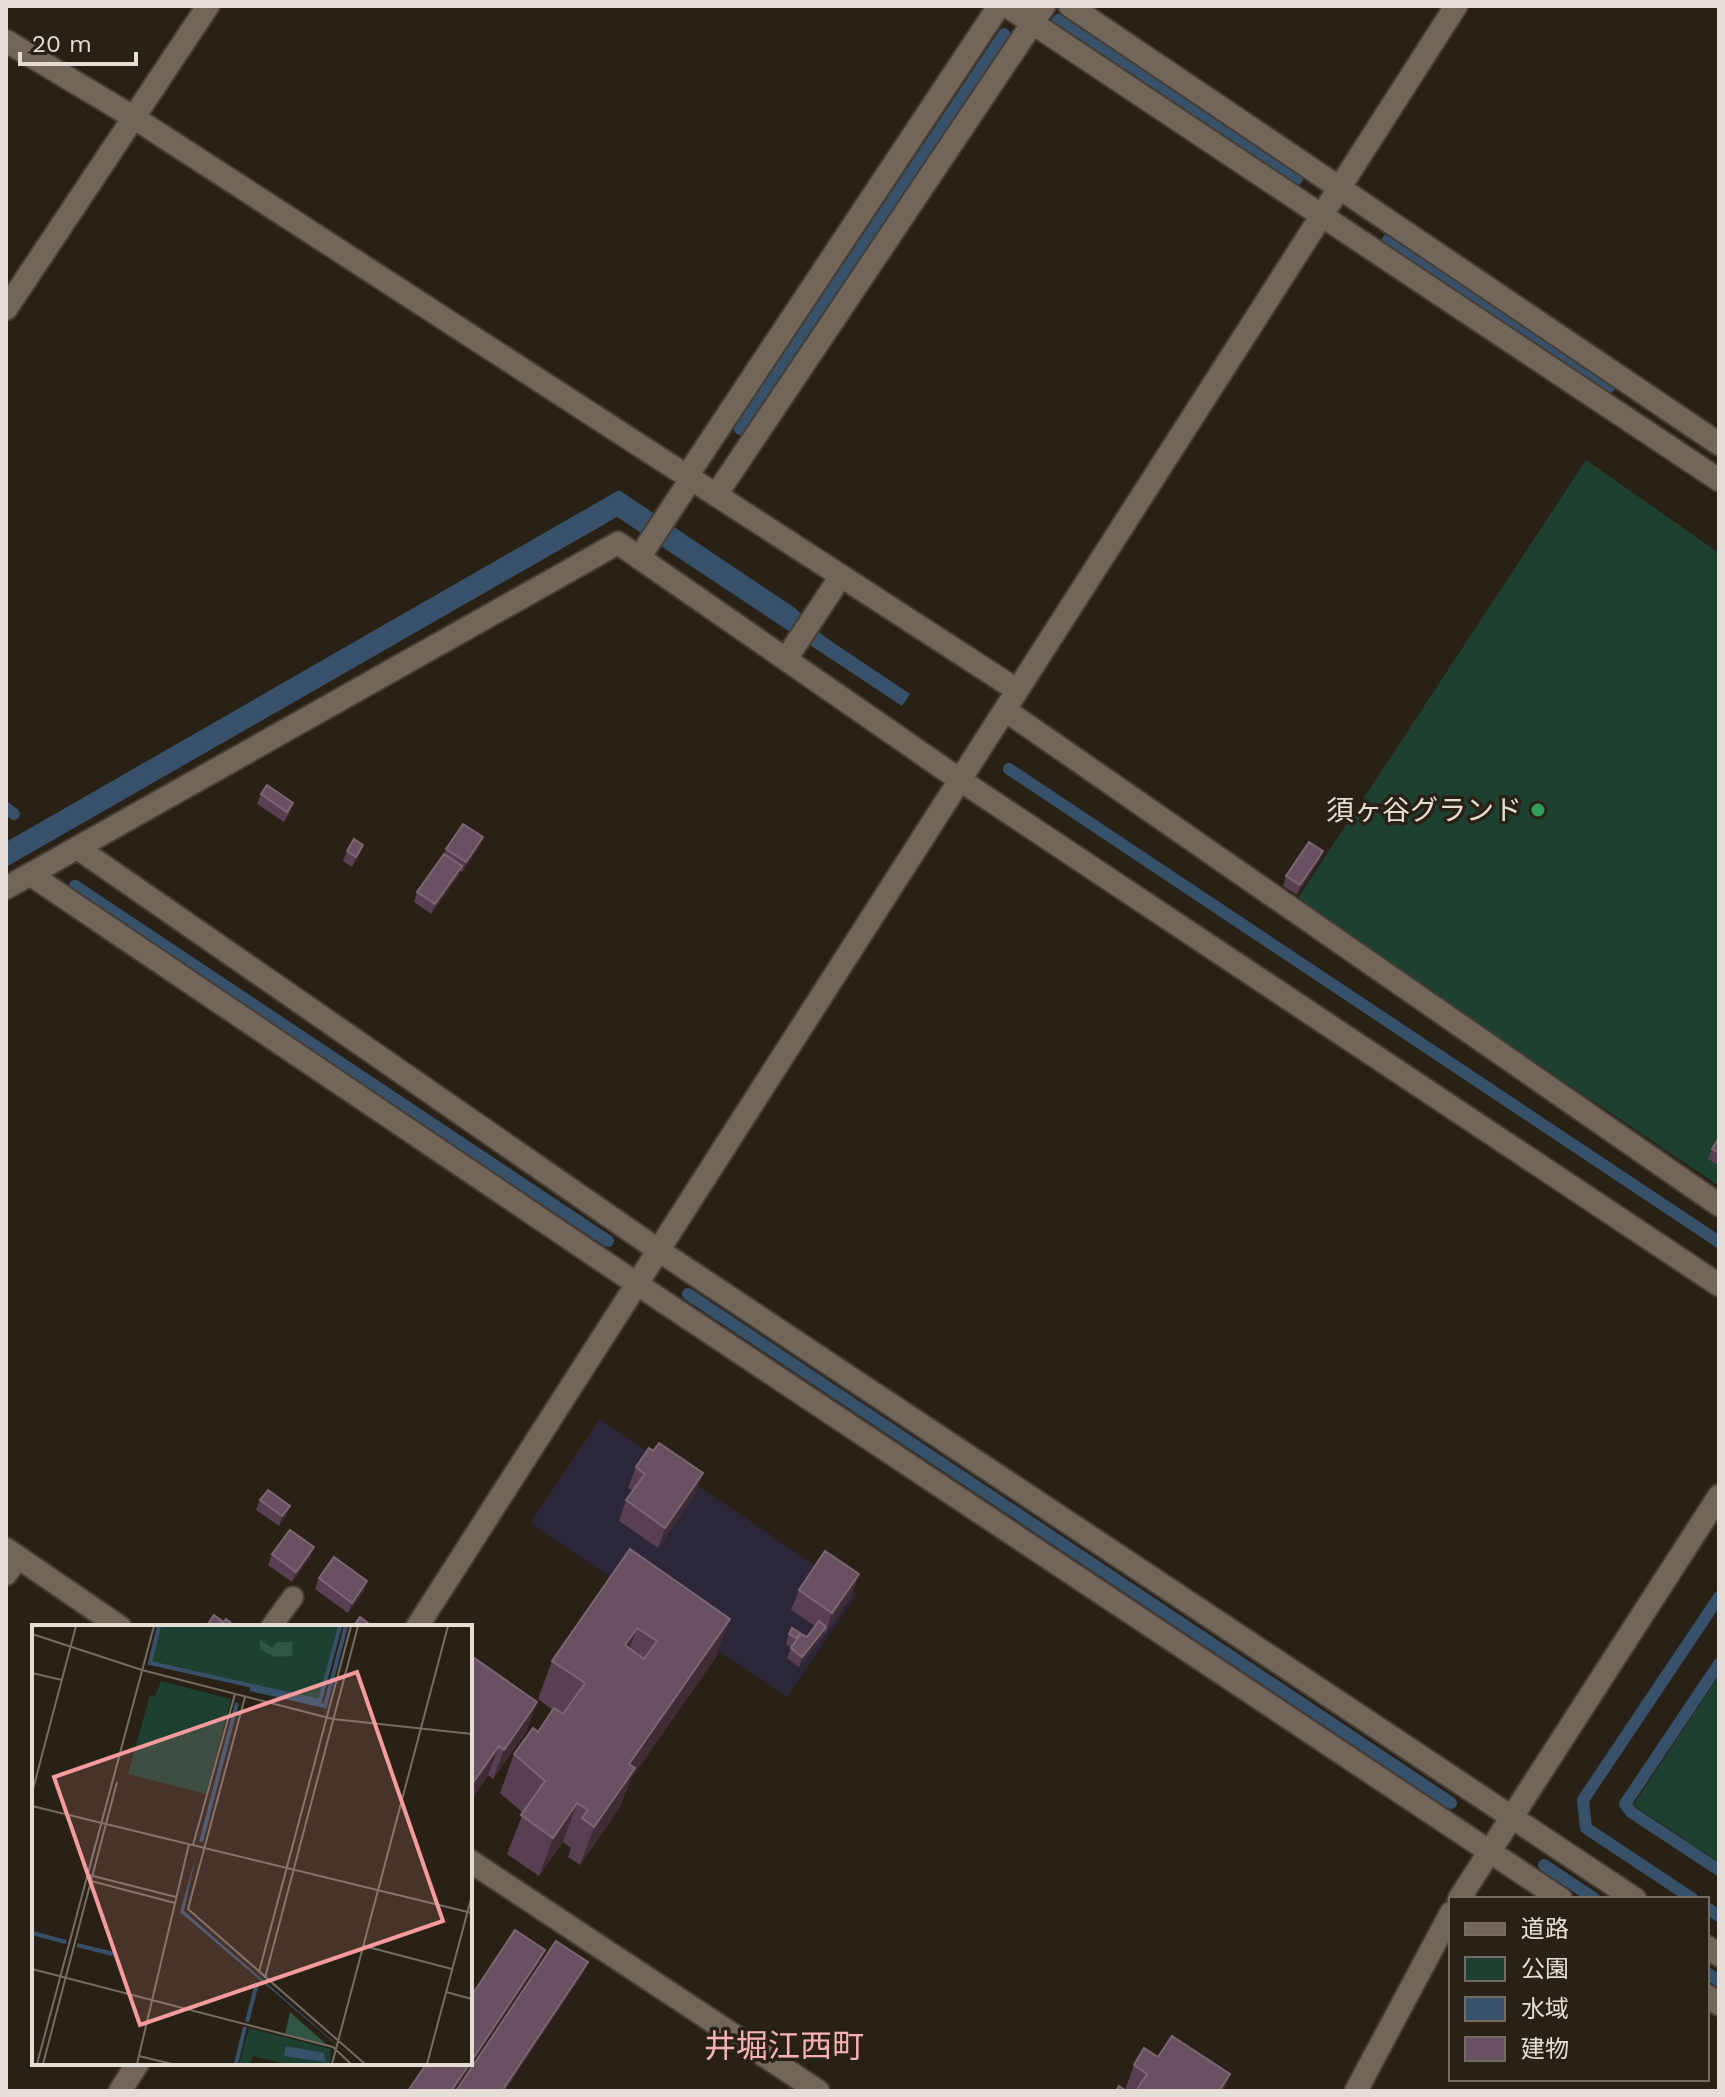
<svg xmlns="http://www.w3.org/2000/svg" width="1725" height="2097" font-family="'Work Sans','Noto Sans JP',sans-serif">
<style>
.industrial{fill:#2b2738}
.green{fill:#1d4031}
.water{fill:#37516a}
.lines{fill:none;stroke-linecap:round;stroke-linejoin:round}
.stream{stroke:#37516a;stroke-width:12}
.service-casing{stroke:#453d36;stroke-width:24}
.minor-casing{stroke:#453d36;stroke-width:26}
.tertiary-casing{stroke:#453d36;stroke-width:26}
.service{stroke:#716659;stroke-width:20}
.minor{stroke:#716659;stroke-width:22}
.tertiary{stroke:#716659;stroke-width:22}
.wall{fill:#593f52}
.shaded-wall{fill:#402c34}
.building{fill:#685060;stroke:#7c6673;stroke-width:2;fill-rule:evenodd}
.leisure-dot{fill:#2e9e5b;stroke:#2a2116;stroke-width:3}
.labels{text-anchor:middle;stroke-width:7;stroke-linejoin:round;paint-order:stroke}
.poi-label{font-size:28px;fill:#e4ded7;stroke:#2a2116;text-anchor:end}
.quarter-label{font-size:32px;fill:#f5b1b3;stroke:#2a2116}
.inset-river{fill:none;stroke:#37516a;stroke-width:4}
.inset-road{fill:none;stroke:#746d63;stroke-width:2}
.view{fill:#f59b9e;fill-opacity:0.15;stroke:#f59b9e;stroke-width:4}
.inset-edge{fill:none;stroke:#e4ded7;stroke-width:4}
</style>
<rect width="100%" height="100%" fill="#2a2116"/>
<!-- industrial -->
<path class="industrial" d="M600 1419 857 1594 787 1697 530 1523Z"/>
<!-- green -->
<path class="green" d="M1586 460 1719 553V1186L1296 901Z
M1719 1676V1862L1633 1805Z"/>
<!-- water -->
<path class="water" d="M619 490 795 608 825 637 910 694 902 706 617 517 6 867V842Z"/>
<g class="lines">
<!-- stream -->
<path class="stream" d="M1058 20 1297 179
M1388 240 1609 387
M740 429 1004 34
M1009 769 1719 1242
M6 808 14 814
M75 886 608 1241
M688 1294 1451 1803
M1719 1664 1625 1804 1631 1812 1719 1870
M1544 1865 1595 1899
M1693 1899 1586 1828 1583 1800 1719 1597
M1707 1908 1719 1916
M1707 1973 1719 1981"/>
<defs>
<path id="service" d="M271 1627 293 1597"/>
<path id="minor" d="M1007 6 1719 480
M1070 6 1719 444
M6 309 208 6
M687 476 999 6
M716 495 1044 6
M639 558 691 479
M786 659 841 576
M1005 710 1719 1205
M79 849 658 1250 1635 1899
M31 875 637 1284 1561 1899
M6 888 618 543 960 780 1719 1285
M6 1549 120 1627
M6 1574 18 1557
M470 1861 818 2091
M1707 1947 1719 1955
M1707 1996 1719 2004"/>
<path id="tertiary" d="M6 41 133 117 1017 690
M417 1627 1456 6
M1459 1899 1719 1496
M120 2091 138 2063
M1356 2091 1451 1913"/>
</defs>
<!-- service casing -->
<use href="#service" class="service-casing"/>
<!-- minor casing -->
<use href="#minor" class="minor-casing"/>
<!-- tertiary casing -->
<use href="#tertiary" class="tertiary-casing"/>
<!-- service -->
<use href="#service" class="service"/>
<!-- minor -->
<use href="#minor" class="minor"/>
<!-- tertiary -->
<use href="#tertiary" class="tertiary"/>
</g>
<!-- wall -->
<path class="wall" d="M261 794 293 803 289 813 284 822 257 804Z
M363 845 359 855 352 867 343 861 347 851Z
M479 847 462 872 460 871 458 876 431 914 414 902 417 892 444 854 446 849Z
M1323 851 1319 861 1297 895 1283 886 1286 876Z
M1719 1138V1166L1708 1159 1712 1149Z
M636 1467 695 1494 658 1548 619 1521 626 1500 633 1491 628 1488Z
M260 1500 286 1516 279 1526 256 1510Z
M630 1549 716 1657 630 1780 620 1807 580 1865 568 1857 571 1848 563 1842 539 1876 507 1854 523 1813 500 1793 514 1754 538 1732 553 1710 538 1699 552 1661Z
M272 1554 310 1557 292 1582 268 1565Z
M319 1578 364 1591 348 1613 315 1589Z
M799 1590 852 1595 825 1634 824 1633 823 1637 799 1667 787 1658 791 1648 786 1644 789 1634 800 1633 797 1639 807 1637 815 1626 791 1610Z
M470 1655 537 1702 526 1732 493 1779 488 1775 470 1802Z
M1158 2057 1230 2074 1223 2091H1116L1125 2090 1134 2065Z"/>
<!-- shaded-wall -->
<path class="shaded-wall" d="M483 837 479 847 462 872 466 862Z
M363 845 359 855 352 867 356 857Z
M1323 851 1319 861 1297 895 1300 885Z
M462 866 458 876 431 914 435 904Z
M703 1473 695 1494 658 1548 665 1528Z
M290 1506 286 1516 279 1526 282 1516Z
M314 1547 310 1557 292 1582 296 1572Z
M859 1574 852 1595 825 1634 832 1613Z
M367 1581 364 1591 348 1613 352 1603Z
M730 1619 716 1657 630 1780 620 1807 580 1865 594 1827 629 1764Z
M826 1627 823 1637 799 1667 802 1657Z
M637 1628 623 1666 625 1645Z
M537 1702 526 1732 493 1779 504 1750Z
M499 1746 488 1775 470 1802V1787Z
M577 1803 563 1842 539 1876 553 1838Z
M545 1950 541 1960 454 2091H451Z
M588 1962 584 1972 505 2091H502Z
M1230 2074 1223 2091H1219Z"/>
<!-- building -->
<path class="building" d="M267 785 293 803 287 812 261 794Z
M463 824 483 837 466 862 446 849Z
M354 839 363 845 356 857 347 851Z
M1309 842 1323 851 1300 885 1286 876Z
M444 854 462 866 435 904 417 892Z
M1719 1138V1153L1712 1149Z
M659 1443 703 1473 665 1528 626 1500 645 1474 636 1467 649 1448 653 1451Z
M268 1490 290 1506 282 1516 260 1500Z
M290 1530 314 1547 296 1572 272 1554Z
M630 1549 730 1619 629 1764 635 1768 594 1827 582 1818 588 1810 577 1803 553 1838 521 1815 545 1781 514 1754 533 1728 538 1732 554 1708 563 1714 585 1683 552 1661ZM637 1628 657 1641 644 1659 625 1645Z
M825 1551 859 1574 832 1613 799 1590Z
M334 1557 367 1581 352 1603 319 1578Z
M214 1615 222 1621 217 1627H206Z
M360 1617 372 1626 371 1627H353Z
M226 1619 235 1626 234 1627H220Z
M819 1621 826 1627 802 1657 791 1648 801 1634 807 1637Z
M792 1628 800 1633 796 1638 789 1634Z
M470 1655 537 1702 504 1750 499 1746 470 1787V1768L474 1763 470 1760Z
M515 1930 545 1950 470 2063V1998Z
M556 1941 588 1962 502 2091H456Z
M1172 2036 1230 2074 1219 2091H1136L1147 2074 1134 2065 1144 2048 1158 2057Z
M427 2063H470L451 2091H408Z
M1119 2086 1126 2091H1116Z"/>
<!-- markers -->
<circle class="leisure-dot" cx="1538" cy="810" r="8"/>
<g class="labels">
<!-- poi labels -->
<g class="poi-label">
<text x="1522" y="820">須ヶ谷グランド</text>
</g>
<!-- quarter labels -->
<g class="quarter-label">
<text x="784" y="2057">井堀江西町</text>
</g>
</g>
<!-- overview -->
<g transform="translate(32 1625)">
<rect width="440" height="440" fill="#2a2116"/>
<path d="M128 1H307L287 75 118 37ZM129 56 199 74 174 169 96 149 118 70 123 71ZM217 403 299 424 298 439H255L221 431 218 439H207Z" fill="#1d4031"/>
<path d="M228 14 240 23 245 17H261L260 31 243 32 228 25ZM258 387 294 419 253 409Z" fill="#2f5544"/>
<path d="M163 235 152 286 327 439 148 287ZM254 421 292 428 294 437 252 431Z" fill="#37516a"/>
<path class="inset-river" d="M127 1 118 38 288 76 308 1M218 64 293 81 314 1M169 217 205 78M0 308 34 317M45 320 81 329M215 397 225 358M204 439 213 402"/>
<path class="inset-road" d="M0 9 110 45 301 94 440 109M0 48 30 55M213 72 156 284 333 439M0 168 44 1M0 181 440 288M161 220 203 69M57 250 144 272M59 256 143 278M332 321 420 344M0 344 301 422 319 439M227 347 319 1M233 353 326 1M414 367 440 374M107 431 140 439M5 439 122 1M11 439 85 157M105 439 157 219M300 439 416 1M395 439 440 270"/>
<path class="view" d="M325 47 411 296 108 400 22 152Z"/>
<rect width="440" height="440" class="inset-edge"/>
</g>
<!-- border -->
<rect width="1725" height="2097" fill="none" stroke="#e4ded7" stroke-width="16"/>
<!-- legend -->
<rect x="1449" y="1897" width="260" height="184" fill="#2a2116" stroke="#746d63" stroke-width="2"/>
<rect x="1465" y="1923" width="40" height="12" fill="#716659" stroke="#746d63" stroke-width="2"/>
<text x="1521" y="1937" font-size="24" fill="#e4ded7">道路</text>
<rect x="1465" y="1957" width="40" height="24" fill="#1d4031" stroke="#746d63" stroke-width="2"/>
<text x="1521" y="1977" font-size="24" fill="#e4ded7">公園</text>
<rect x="1465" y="1997" width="40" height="24" fill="#37516a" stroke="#746d63" stroke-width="2"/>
<text x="1521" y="2017" font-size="24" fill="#e4ded7">水域</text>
<rect x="1465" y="2037" width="40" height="24" fill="#685060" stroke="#746d63" stroke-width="2"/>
<text x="1521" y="2057" font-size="24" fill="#e4ded7">建物</text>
<!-- scale -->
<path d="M20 52v12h116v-12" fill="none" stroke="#e4ded7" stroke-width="4"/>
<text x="32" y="52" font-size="24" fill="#e4ded7" stroke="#2a2116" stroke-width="6" paint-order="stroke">20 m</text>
</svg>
